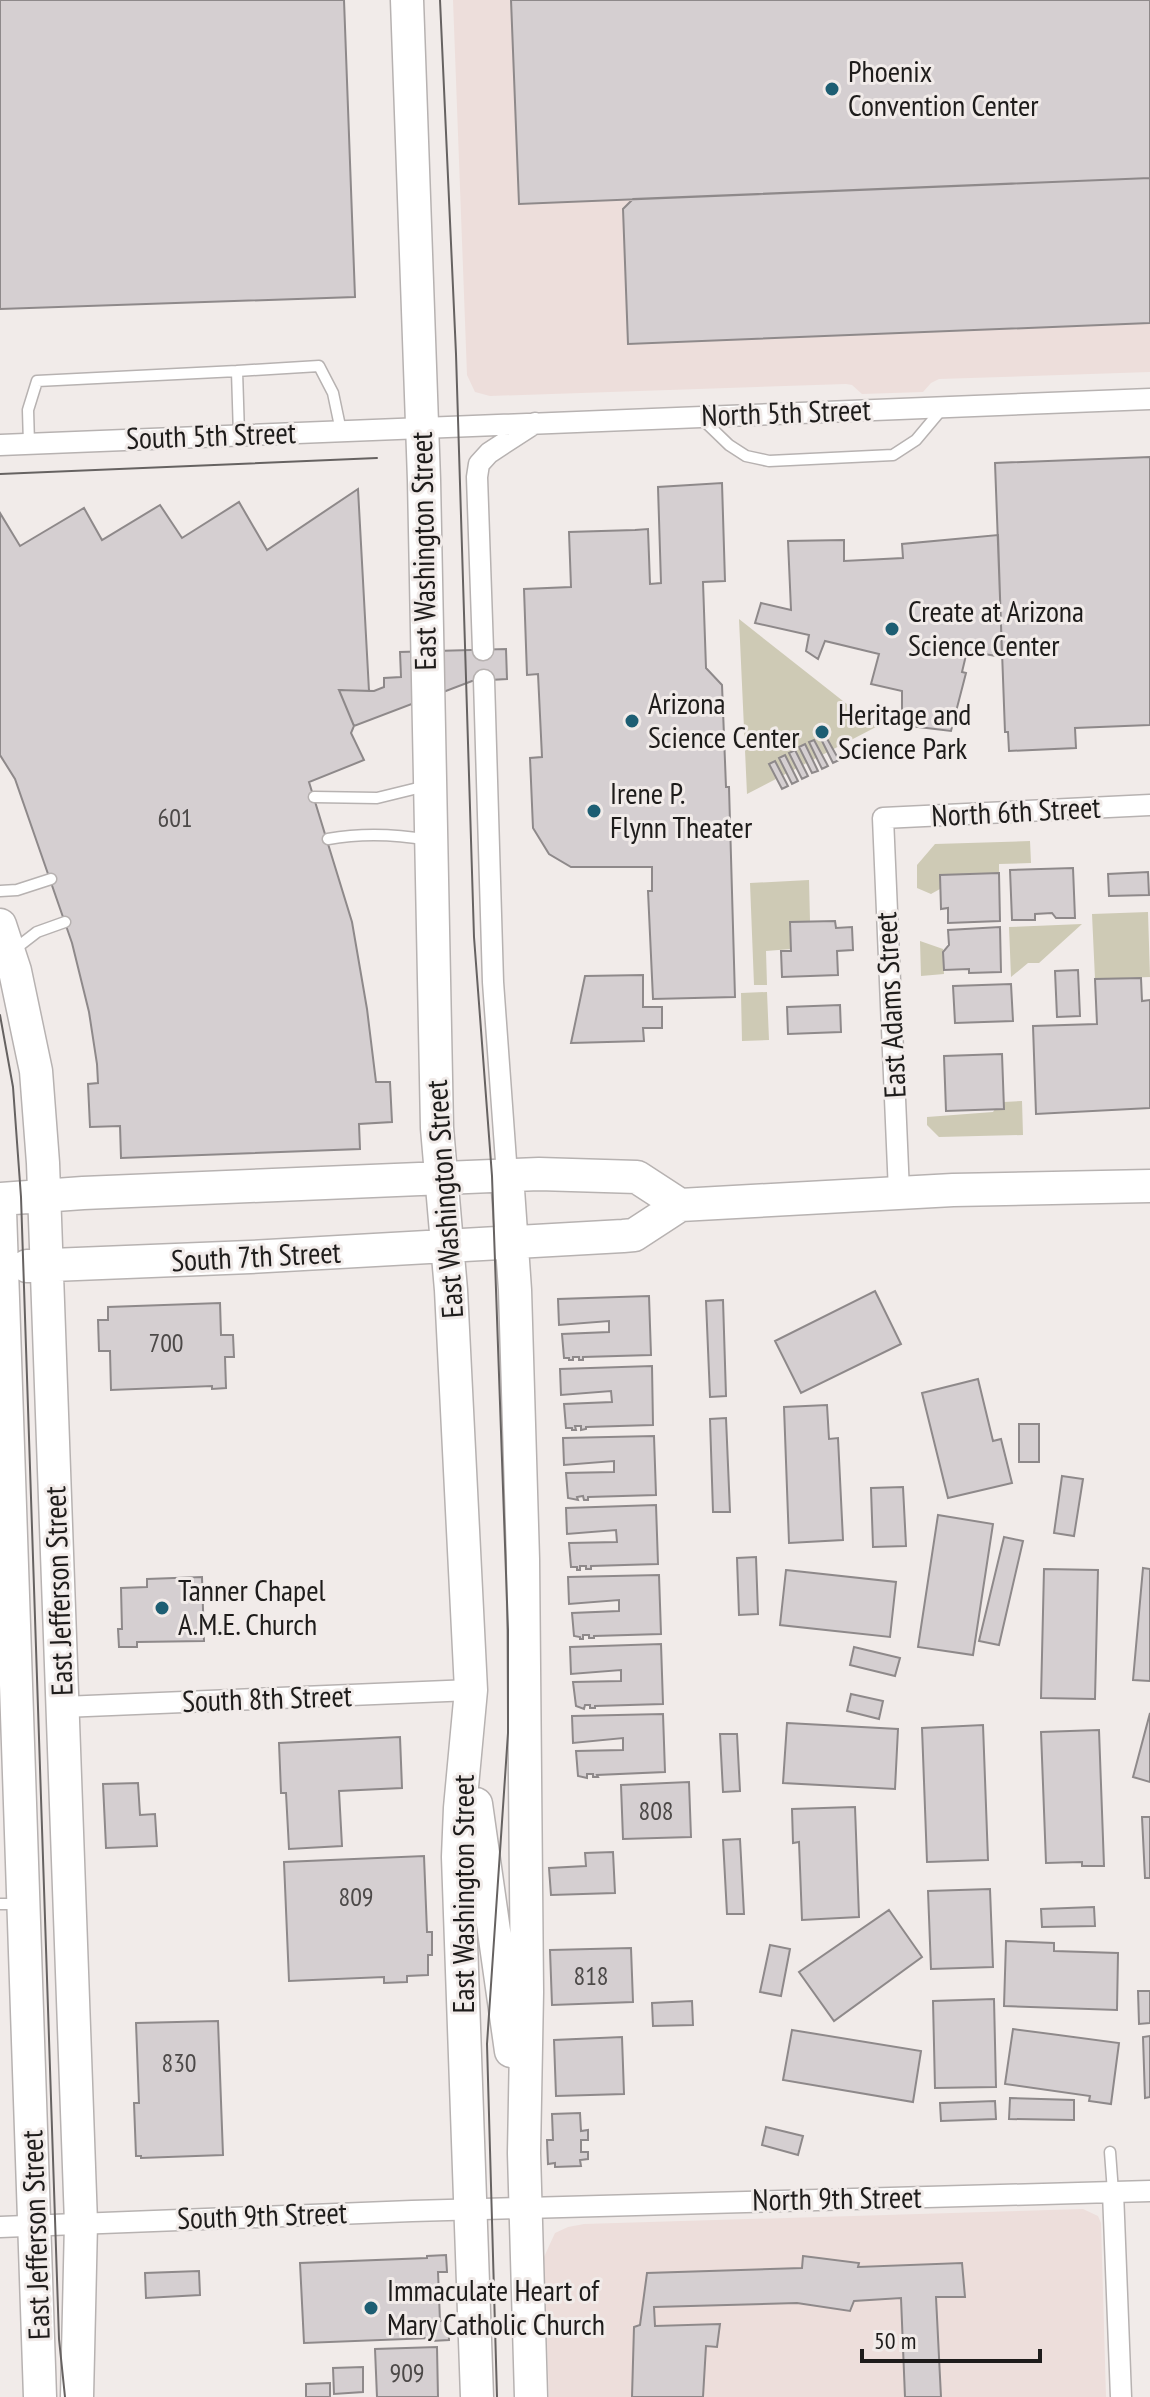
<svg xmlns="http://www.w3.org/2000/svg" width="1150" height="2397" font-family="'PT Sans Narrow',sans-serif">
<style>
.built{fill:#eddedb}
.green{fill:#cecab5}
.building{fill:#d5cfd1;stroke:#8e898a;stroke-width:2}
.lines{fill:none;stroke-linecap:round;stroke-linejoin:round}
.lane-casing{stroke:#b7b2b1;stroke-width:13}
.street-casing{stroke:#b7b2b1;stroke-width:23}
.primary-casing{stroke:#b7b2b1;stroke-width:35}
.lane{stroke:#fff;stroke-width:10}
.street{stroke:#fff;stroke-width:20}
.primary{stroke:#fff;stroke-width:32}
.tram{stroke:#666261;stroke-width:2}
.poi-dot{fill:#1d5e73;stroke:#f1ebe9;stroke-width:3}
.labels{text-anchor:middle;stroke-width:6;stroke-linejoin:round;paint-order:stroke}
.number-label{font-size:26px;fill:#4c4948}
.poi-label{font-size:30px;fill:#1e1c1b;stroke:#f1ebe9;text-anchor:start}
.street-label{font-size:30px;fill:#1e1c1b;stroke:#f1ebe9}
</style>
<rect width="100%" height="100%" fill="#f1ebe9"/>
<!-- built -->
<path class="built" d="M453 0H1150V372L939 379 931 383 923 392 862 394 852 385 846 384 490 396 475 392 467 375Z
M1083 2209 1098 2216 1101 2223 1106 2397H549L544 2257 555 2233 568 2227 584 2224Z"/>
<!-- green -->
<path class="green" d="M739 619 876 727 747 794Z
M1030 841 1031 863 999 864V873L940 875V889L931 894 917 888V865L935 844Z
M809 880 810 921 790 922 791 949 766 951 767 985H754L750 883Z
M1148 912 1150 977 1095 979 1092 914Z
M1082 924 1039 963H1028L1011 977 1009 927Z
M920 941 943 949 944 974 921 976Z
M767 992 769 1040 742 1041 741 993Z
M1022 1101 1023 1135 939 1137 927 1125V1117L993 1112 995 1109H1004V1102Z"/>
<!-- building -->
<path class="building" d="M0 0H344L355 297 0 309Z
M511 0H1150V178L519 204Z
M1150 178V323L628 344 623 209 633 199Z
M1150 457V725L1075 728 1076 748 1009 751 1008 732H1005L995 463Z
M722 483 725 581 703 582 706 668 722 685 726 787H729L735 997 653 999 648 891H652V867H571L549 854 533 828 530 758 542 757 538 674 527 675 524 589 571 587 569 532 635 530 648 529 650 584 661 583 658 487Z
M358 489 369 691 339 690 354 726 351 733 364 760 309 782 352 922 367 1009 376 1082H390L392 1122 359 1124 360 1149 121 1158 120 1126 90 1127 88 1084 98 1083 97 1064 89 1012 72 943 15 779 0 755V513L20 546 84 508 102 540 160 505 182 538 239 502 267 550Z
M998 535 1002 657 967 651 962 672 966 673 951 731 902 725V691L871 684 879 654 825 641 818 659 806 651 809 635 755 623 761 603 791 610 788 541 844 540V561L903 558 902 544Z
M506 649 507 679 472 681 354 726 339 690 374 691 384 687V678L401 677 400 652Z
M825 735 839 760 833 763 820 737Z
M814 740 828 766 822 769 809 742Z
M805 744 818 771 812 773 799 747Z
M795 750 808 776 802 779 789 753Z
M785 755 798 781 792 784 779 758Z
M775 761 788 786 782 789 769 764Z
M1073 868 1075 918H1056L1052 913 1035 914V920H1012L1010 870Z
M1148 872 1149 895 1109 896 1108 874Z
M999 873 1000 921 948 923V908L941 909 940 875Z
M835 921 836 928 852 927 853 950 837 951 838 975 782 977 781 951H791L790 922Z
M1000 927 1001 972 969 973V969L944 970 943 952 949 945 948 930Z
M1078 970 1080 1016 1057 1017 1055 971Z
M643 975V1007H662V1028H643L644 1041 571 1043 585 976Z
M1141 978 1142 1001 1150 1000V1108L1036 1114 1033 1026 1097 1024 1095 979Z
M1011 984 1013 1021 955 1023 953 986Z
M840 1005 841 1032 788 1034 787 1007Z
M1002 1054 1004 1109 946 1111 944 1056Z
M875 1291 901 1344 801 1393 775 1341Z
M649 1296 651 1355 583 1357V1360H579V1357H573V1360H569V1358H564L562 1334 609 1332V1321L559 1325 558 1299Z
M723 1300 726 1396 710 1397 706 1301Z
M220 1303 221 1335H233L234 1357H225L226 1388 212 1389V1386L111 1390 110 1351H99L98 1320H108V1307Z
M652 1366 653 1425 586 1427V1429L581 1430V1426H575L576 1430H572V1428H566L564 1404 612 1402 611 1391 561 1395 560 1369Z
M978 1379 993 1441 1001 1439 1012 1483 948 1498 922 1393Z
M827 1405 829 1439 838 1438 843 1540 789 1543 784 1407Z
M726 1418 730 1512H713L710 1419Z
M1019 1424H1039V1462H1019Z
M654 1436 656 1495 588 1497V1500H584L583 1496 577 1497 578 1500 568 1498 566 1473 614 1472V1461L564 1465 563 1438Z
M1062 1476 1083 1479 1074 1536 1054 1533Z
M903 1487 906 1546 873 1547 871 1488Z
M656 1505 658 1564 591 1566V1569H586V1566H580V1570H577V1567H571L569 1543 617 1542 616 1530 567 1534 566 1508Z
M938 1515 993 1524 973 1655 918 1647Z
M1004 1537 1023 1541 999 1645 979 1641Z
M756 1557 758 1614 739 1615 737 1558Z
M1143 1568 1150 1569V1681L1133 1680Z
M1044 1569 1098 1570 1095 1699 1041 1698Z
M786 1570 896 1582 890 1637 780 1625Z
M659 1575 661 1634 594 1636V1638H589V1635H583V1639H580V1637L574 1636 572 1613 619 1611V1600L569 1604 568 1577Z
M202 1577 204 1641 137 1642V1647H119L118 1629H122L121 1588 147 1587V1579Z
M661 1644 663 1704 595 1706V1708H590V1705H585L584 1709 576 1706 573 1682 621 1681V1670L571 1674 570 1647Z
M854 1647 900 1658 895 1676 850 1665Z
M851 1694 883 1701 879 1719 847 1711Z
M1150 1713V1782L1133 1777Z
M663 1714 665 1772 597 1775 598 1777H593V1774H587V1778L578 1776 576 1751 623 1750V1738L573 1743 572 1716Z
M787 1723 898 1729 895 1789 783 1783Z
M983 1725 988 1860 927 1862 922 1728Z
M1099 1730 1104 1866H1082V1862L1046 1863 1041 1732Z
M720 1734H737L740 1791 723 1792Z
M400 1737 402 1788 339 1791 342 1846 289 1849 286 1793H281L279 1743Z
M689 1782 691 1837 623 1839 621 1785Z
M138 1783 140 1815 155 1814 157 1846 106 1848 103 1784Z
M855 1807 859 1917 802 1920 799 1842 793 1843 792 1809Z
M1142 1817H1150V1878H1145Z
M740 1839 744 1914H727L723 1840Z
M613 1852 615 1893 551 1895 549 1868 586 1866 585 1853Z
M424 1856 427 1932H432V1955H428V1975L407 1976V1982L384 1983V1977L289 1981 284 1862Z
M990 1889 993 1967 931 1969 928 1891Z
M1094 1907 1095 1926 1042 1927 1041 1909Z
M889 1910 922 1957 834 2021 799 1972Z
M1006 1941 1054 1943V1951L1118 1953 1117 2010 1004 2006Z
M770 1945 790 1949 781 1996 760 1992Z
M631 1948 633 2002 552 2005 550 1950Z
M1138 1991H1150V2023L1139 2024Z
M994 1999 996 2087 935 2088 933 2001Z
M692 2001 693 2025 653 2026 652 2003Z
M218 2021 223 2155 141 2158V2156H136L134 2103H139L136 2023Z
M1013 2029 1119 2043 1111 2104 1089 2101 1090 2096 1005 2084Z
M792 2030 921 2051 913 2102 783 2080Z
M1150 2036V2097L1145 2098 1143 2037Z
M622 2037 624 2094 556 2096 554 2040Z
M1010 2098 1074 2100V2120L1009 2119Z
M995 2101 996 2119 941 2121 940 2103Z
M580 2113 581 2131 588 2130V2140H581V2152H588V2159L580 2160 581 2166 555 2167V2163L548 2164 547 2140H553L552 2114Z
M766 2127 803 2136 798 2155 762 2145Z
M446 2255 447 2272H438L440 2321 448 2320 449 2340 432 2341V2338L304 2343 300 2263 427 2258V2256Z
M803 2256 859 2263 858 2267 962 2263 965 2297H936L941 2397H905L901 2298 854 2301 850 2311 797 2303 654 2307 655 2326 720 2324 717 2347 706 2346 703 2397H632L634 2327 640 2325 647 2273 802 2268Z
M199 2271 200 2295 146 2298 145 2273Z
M437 2347 438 2397H377L375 2349Z
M363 2367V2392L334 2394 333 2368Z
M330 2383V2397H306V2384Z"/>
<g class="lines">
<defs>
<path id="lane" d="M700 417 729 445 746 456 769 461 893 455 916 440 942 409
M239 435 237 371 319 366 333 393 341 431
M29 444 28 410 37 381 237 371
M314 797 377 798 426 786
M328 839C362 833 394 834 428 840
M0 891 17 890 51 879
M15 949 37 932 65 922
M0 1904H18
M1110 2152 1113 2192"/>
<path id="street" d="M0 445 1150 399
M483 650 477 477 479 464 489 453 535 423
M484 680 493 982 507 1175
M899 1192 883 818 1150 805
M63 1707 471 1690
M1113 2192 1121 2397
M0 2227 412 2211 1150 2191"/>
<path id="primary" d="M407 0 424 480 437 1128 451 1290 471 1690 460 1808 458 1857 477 2397
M0 925 15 971 36 1071 43 1163 81 2223 77 2397
M507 1175 515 1290 523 1559 527 1992 524 2153 531 2397
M0 1199 83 1193 539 1174 637 1177 680 1205
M0 1210 40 2397
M27 1266 250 1257 623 1236 634 1235 680 1205 953 1190 1150 1186
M476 1804 511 2051"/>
</defs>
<!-- lane casing -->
<use href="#lane" class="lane-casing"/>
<!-- street casing -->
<use href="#street" class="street-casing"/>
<!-- primary casing -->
<use href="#primary" class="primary-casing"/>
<!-- lane -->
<use href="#lane" class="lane"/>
<!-- street -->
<use href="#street" class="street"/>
<!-- primary -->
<use href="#primary" class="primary"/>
<!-- tram -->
<path class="tram" d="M440 0 456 354 474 937 492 1176 508 1630V1733L487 2044 497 2397
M0 474 377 458
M0 1015 13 1087 21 1197 59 2339 65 2397"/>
</g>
<!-- markers -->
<g class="poi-dot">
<circle cx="832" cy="89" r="8"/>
<circle cx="892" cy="629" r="8"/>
<circle cx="632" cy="721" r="8"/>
<circle cx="822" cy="732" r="8"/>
<circle cx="594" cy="811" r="8"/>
<circle cx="162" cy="1608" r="8"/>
<circle cx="371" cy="2308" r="8"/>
</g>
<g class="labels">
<!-- number labels -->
<g class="number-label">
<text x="175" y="827">601</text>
<text x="166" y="1352">700</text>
<text x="656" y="1820">808</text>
<text x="356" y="1906">809</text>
<text x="591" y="1985">818</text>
<text x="179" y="2072">830</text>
<text x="407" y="2382">909</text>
</g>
<!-- poi labels -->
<g class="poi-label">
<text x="848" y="82">Phoenix<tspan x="848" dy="34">Convention Center</tspan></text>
<text x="908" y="622">Create at Arizona<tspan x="908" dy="34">Science Center</tspan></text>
<text x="648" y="714">Arizona<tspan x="648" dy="34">Science Center</tspan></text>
<text x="838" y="725">Heritage and<tspan x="838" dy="34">Science Park</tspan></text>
<text x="610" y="804">Irene P.<tspan x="610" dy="34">Flynn Theater</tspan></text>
<text x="178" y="1601">Tanner Chapel<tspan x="178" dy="34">A.M.E. Church</tspan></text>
<text x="387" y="2301">Immaculate Heart of<tspan x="387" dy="34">Mary Catholic Church</tspan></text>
</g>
<!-- street labels -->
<g class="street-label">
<text transform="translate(786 413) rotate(-2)" y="10">North 5th Street</text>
<text transform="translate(211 436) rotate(-2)" y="10">South 5th Street</text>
<text transform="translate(424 551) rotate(-91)" y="10">East Washington Street</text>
<text transform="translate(1016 812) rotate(-3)" y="10">North 6th Street</text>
<text transform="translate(891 1005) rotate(-93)" y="10">East Adams Street</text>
<text transform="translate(445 1199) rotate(-94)" y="10">East Washington Street</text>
<text transform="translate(256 1257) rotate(-3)" y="10">South 7th Street</text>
<text transform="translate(59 1591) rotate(-92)" y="10">East Jefferson Street</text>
<text transform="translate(267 1699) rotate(-2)" y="10">South 8th Street</text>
<text transform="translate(464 1894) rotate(-90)" y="10">East Washington Street</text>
<text transform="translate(837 2199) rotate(-1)" y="10">North 9th Street</text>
<text transform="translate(262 2216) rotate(-2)" y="10">South 9th Street</text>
<text transform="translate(36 2235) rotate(-92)" y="10">East Jefferson Street</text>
</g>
</g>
<!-- scale -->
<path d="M862 2349v12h178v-12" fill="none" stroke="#1e1c1b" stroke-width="4"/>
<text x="874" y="2349" font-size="24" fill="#1e1c1b" stroke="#f1ebe9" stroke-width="6" paint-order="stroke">50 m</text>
</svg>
